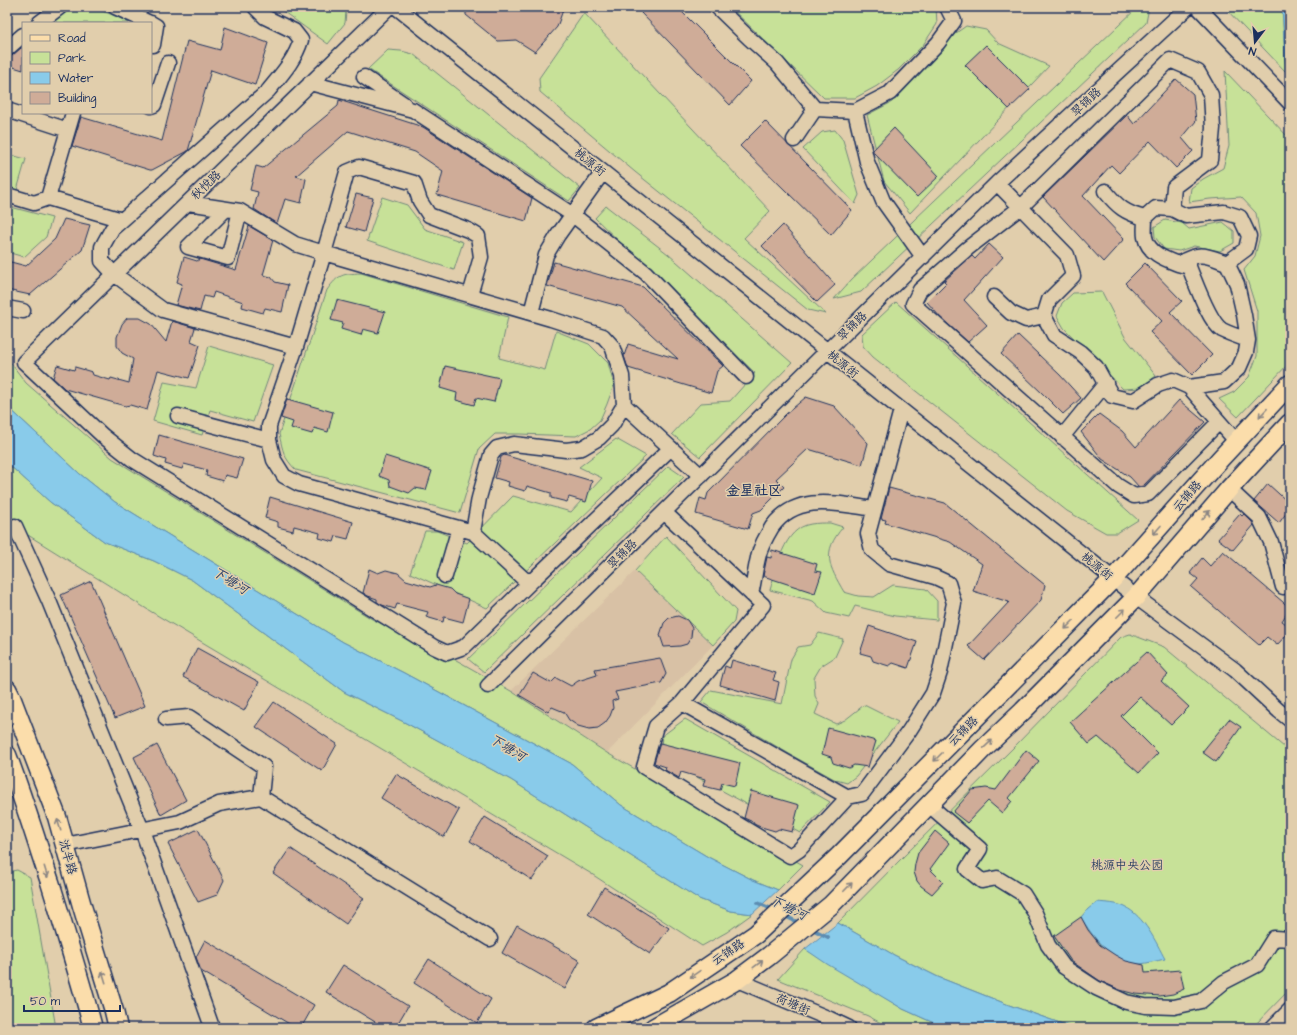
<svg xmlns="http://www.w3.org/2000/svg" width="1297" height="1035" font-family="'Architects Daughter','LXGW WenKai TC',sans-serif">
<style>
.built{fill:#d8c1a5}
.green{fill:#c7e198;stroke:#71887b}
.water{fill:#89cbea;stroke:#5d8db2}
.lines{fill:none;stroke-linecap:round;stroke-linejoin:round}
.stream{stroke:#5d8db2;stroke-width:4}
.building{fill:#cfac98;stroke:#1b2f5e}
.minor-casing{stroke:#1b2f5e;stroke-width:17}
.major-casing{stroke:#1b2f5e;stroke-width:21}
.minor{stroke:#e1ceac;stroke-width:14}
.major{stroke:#fbddab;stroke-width:18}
.oneway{stroke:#8b8684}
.labels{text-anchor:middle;stroke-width:3;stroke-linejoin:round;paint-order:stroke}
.street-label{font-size:12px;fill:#1b2f5e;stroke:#e1ceac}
.park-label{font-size:12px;fill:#2c4164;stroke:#e1ceac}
.water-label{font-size:13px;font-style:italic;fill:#263f6c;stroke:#e1ceac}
.quarter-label{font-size:14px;font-weight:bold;fill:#1b2f5e;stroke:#e1ceac}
</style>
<rect width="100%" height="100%" fill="#e1ceac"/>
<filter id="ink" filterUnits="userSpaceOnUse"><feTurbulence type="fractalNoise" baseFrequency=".025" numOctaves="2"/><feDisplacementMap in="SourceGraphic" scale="8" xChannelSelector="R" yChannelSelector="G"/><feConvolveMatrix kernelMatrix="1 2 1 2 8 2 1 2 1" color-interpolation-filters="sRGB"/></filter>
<g filter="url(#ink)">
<!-- built -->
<path class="built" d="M635 571 713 645 607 753 511 691Z"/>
<!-- green -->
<path class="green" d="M76 7C95 7 113 14 129 23H57L54 18 68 10Z
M277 7H343L346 11 345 23 328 44Z
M730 7H936L937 24 923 45 898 70 877 86 855 98H824Z
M1138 7H1149L1146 23 861 292 834 299 852 279Z
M1224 7H1282L1286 72Z
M584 13 770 211 744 238 826 314 808 310 635 172 540 92 539 78Z
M966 26 986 30 998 43 1049 66 910 213 884 181 867 115 892 102 956 33Z
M388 50 401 51 413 54 580 188 569 201 368 69Z
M1225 71 1290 139V362L1238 417 1219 399 1234 392 1249 377 1257 356V311L1244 270 1255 256 1260 236 1256 213 1241 197 1210 199 1189 202 1191 188 1203 179 1223 168 1229 146Z
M835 130 843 140 859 195 855 204 803 149 822 132Z
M7 154 26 159 17 190 7 187Z
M382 197 407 205 425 229 463 242 454 270 367 241Z
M7 206 52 218 46 237 24 257 7 252 8 241H7Z
M606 206 668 254 792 363 700 457 672 434 701 403 730 401 755 373 595 218Z
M1165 220 1182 223 1189 229 1223 222 1234 231V243L1220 251 1194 246 1179 251 1164 249 1155 237 1154 227Z
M361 273 508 317 499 358 545 370 556 331 589 344 608 363 614 385 607 404 600 420 590 429 576 436 519 434H495L479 449 460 513 296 470C283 457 283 451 279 434L327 290C339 274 342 274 361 273Z
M1102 292 1125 337 1156 376 1141 388 1123 389 1064 328 1057 316 1062 303 1073 293Z
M896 302 1138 520 1117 533H1106L1067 511 873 357 863 346 862 334Z
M209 346 273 365 253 422 210 410 202 435 153 421 164 382 196 388Z
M7 358 26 383 112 458 372 619 458 661 511 691 607 753 803 865 778 890 753 880 708 857 621 805 572 764 404 673 343 642 115 502 80 474 7 406Z
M616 439 646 456 487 608 410 573 425 531H437L467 543 513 496 571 512 602 478 579 467Z
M7 463 50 502 105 542 154 561 192 580 344 692 404 722 511 780 699 899 731 911 752 914 727 932 702 946 590 873 150 611 7 522Z
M668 466 684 477 484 672 468 659Z
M830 523 843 527C821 553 829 566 844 592L858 596 874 597 893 585 926 589 937 601V620L895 616 855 606 849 618 826 613 813 601 770 590C777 568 783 528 811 524 817 523 824 523 830 523Z
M666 536 736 611 734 622 713 645 635 571Z
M819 633 843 639 835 657 821 666 814 678 815 696 819 704 815 714 836 724 845 720 864 705 898 722 856 776 847 783 836 780 791 755 701 702 711 690 782 704 791 659 798 647 810 645Z
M1130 634 1164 647 1290 752V989L1252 1028H1074L1009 1005 938 977 894 955 838 923 900 860 1015 746 1121 637Z
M685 719 830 802 800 833 660 757 662 736Z
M17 870 30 877 56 1028H7V881L12 871Z
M805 949 903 1009 945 1028H890L868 1016 778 979Z"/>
<!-- water -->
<path class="water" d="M1282 7H1290V76L1286 72Z
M7 406 80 474 115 502 343 642 404 673 572 764 621 805 708 857 753 880 778 890 752 914 731 911 699 899 511 780 404 722 344 692 192 580 154 561 105 542 50 502 7 463Z
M1097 902C1106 903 1117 903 1125 907 1144 916 1156 942 1165 959 1156 961 1148 963 1140 964 1114 965 1092 937 1081 917L1088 909Z
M838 923 894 955 938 977 1009 1005 1074 1028H945L903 1009 827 964 805 949Z"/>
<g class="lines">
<!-- stream -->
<path class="stream" d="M758 903 774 910
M783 915 801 924
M810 928 828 937"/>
</g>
<!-- building -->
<path class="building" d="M466 7H564L557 27 535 52 516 40 498 41 466 15Z
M646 7H677L751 81 730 105 641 13Z
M225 27 268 43 255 85 211 70 188 151 152 170H150L72 146 81 117 162 141 187 41 220 50Z
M986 45 1030 89 1009 109 965 65Z
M21 48H23V70L7 65 8 57 13 55Z
M1176 79 1193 94 1196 121 1182 138 1193 151 1176 168 1150 141 1119 173 1111 165 1083 196 1124 239 1103 262 1043 197 1127 115 1134 124Z
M339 100 423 127 532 198 526 221 437 195 443 171 415 152 348 131 296 176 306 179 301 203 285 199 277 224 254 209 258 192 250 190 256 166 263 168 338 106Z
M765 121 852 210 831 235 740 146Z
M894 128 939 176 917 197 873 152V150Z
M356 194 373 198 364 232 346 227Z
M64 219 90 225 82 250 30 295 7 290V261L26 266 55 239Z
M783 225 835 285 817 302 762 246Z
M249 226 273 240 263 275 271 277 275 282 288 285 282 312 265 308 263 313 242 307 243 302 214 292 212 298 204 296 200 311 176 305 182 284 177 282 184 257 197 261 200 259 236 270Z
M989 244 1003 257 964 300 987 325 968 342 940 317 927 302 946 283 944 281 972 256 975 259Z
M554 262 643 287 723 366 717 371 711 393 628 368 624 356 628 344 678 359 622 307 547 286Z
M1145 263 1182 301 1170 312 1212 355 1192 375 1150 332 1162 321 1125 283Z
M337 300 385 312 378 333 363 329 361 335 341 329 343 323 331 320Z
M127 318H140L151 324 166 342 172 321 195 328 191 341 200 345 189 378 158 370 147 410 130 405 125 406 65 389 53 378 57 365 74 370 75 367 92 372 93 375 110 380 111 378 129 383 133 359 122 353 117 346V337L122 324Z
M1018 335 1060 375 1081 398 1063 414 1043 394 1001 354Z
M445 366 500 378 494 402 476 398 474 405 456 400 457 393 440 388Z
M806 397 834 406 868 443 862 465 808 449 776 479 784 487 761 510 753 513 748 529 696 514 700 498 706 500 708 493 786 414Z
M287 399 333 412 328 432 314 428 312 434 291 428 293 422 281 418Z
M1179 400 1205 422 1143 486 1139 487 1130 477 1102 459 1081 432 1099 414 1122 431 1136 447Z
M159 435 243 459 237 478 225 475 223 481 206 476 207 470 184 464 182 469 165 464 166 460 154 456Z
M504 455 592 481 586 502 569 497 567 502 551 498V493L527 486 525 491 508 486 509 482 495 478 501 457Z
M385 456 432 471 426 490 415 488 409 493 390 486 389 480 379 476Z
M1268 484 1290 504V508L1279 523 1254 501Z
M889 488 945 503 1045 585 1041 600 984 660 968 646 1009 602 973 591 982 564 950 542 885 523 886 520 881 519Z
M270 497 353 522 348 539 336 536 334 542 319 538 320 533 294 526 293 531 278 527V522L265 518Z
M1240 514 1242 516 1244 514 1252 522 1254 525 1233 550 1218 539Z
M772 550 817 564 815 571 822 572 815 593 763 576 767 557 771 558Z
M1223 551 1290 608 1282 621 1290 627V631L1277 645 1267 637 1259 645 1191 587 1198 579 1190 573 1202 558 1210 566Z
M369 569 378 573 386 570 398 573 406 580 430 587 436 585 450 589 455 594 469 599 463 622 444 617 443 622 426 617 428 612 397 604 395 609 382 605 377 602V599L368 596 363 593Z
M91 581 145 706 115 718 61 595Z
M678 616 687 620 692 628 691 637 687 644 680 646 664 647 660 635 664 623 669 618Z
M869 626 917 642 908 668 893 663 889 666 873 661 871 656 860 653Z
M197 648 259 682 244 711 183 677Z
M1147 652 1168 675 1161 681 1189 707 1171 725 1140 697 1121 716 1158 753 1139 773 1098 737 1089 744 1070 722Z
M660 658 666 674 661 683 615 692 618 699 612 701 613 708 610 716 605 723 598 728 589 729 578 726 569 720 564 712 552 707 548 712 519 695 533 673 551 683 556 678 571 686 578 681 597 675 595 669Z
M732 660 776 673 773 680 779 682 775 701 720 685 725 666 730 668Z
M274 702 337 744 322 771 256 727Z
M1229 719 1241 727 1216 762 1202 752Z
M828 728 876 741 868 767 854 765 849 768 833 763 831 757 822 754Z
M660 743 740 763 735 786 722 783 720 790 703 786 705 779 681 772 679 778 665 770 666 767 654 763Z
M157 745 186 800 161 815 134 757Z
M1026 750 1039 761 1009 798 1012 801 1002 813 988 801 967 823 953 812 972 790 986 788 996 790Z
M396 774 459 810 444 837 381 798Z
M751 791 799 805 792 832 779 829 775 831 758 826 754 824 753 822 744 818Z
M485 817 548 856 532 880 470 841Z
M198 829 224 880 217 895 198 902 168 844Z
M935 831 949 843 930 869 943 882 932 894 921 886 917 881 914 872 915 864 918 853Z
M290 848 364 898 346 924 273 873Z
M604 887 669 928 650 954 588 914Z
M1081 917 1088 930 1100 945 1115 955 1126 961 1144 965 1145 973 1180 970 1184 989 1173 994 1160 996 1135 994 1120 990 1100 981 1071 961 1054 936Z
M517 925 580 961 565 989 502 953Z
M205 940 314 1005 301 1028H296L201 971 196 957Z
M429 959 491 999 477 1023 414 983Z
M343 965 408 1006 395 1028H385L326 992Z"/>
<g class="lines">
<defs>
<path id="minor" d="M115 7 150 23
M255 7 265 17 294 31 301 40C295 60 281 75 268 91L112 229 102 247V261L114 274 163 310 296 347
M389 7 24 362 103 436 132 459 434 647 447 653 464 647 533 580
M396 7 1136 597 1235 670 1279 711 1290 720
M717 7 749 38 777 63 815 109 855 111 890 93 938 43 954 21 947 7
M1198 7 1290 103
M39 23 60 7
M151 23 156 26 153 45
M7 49 23 35
M364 77 404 104
M310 83 413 110 573 215 646 273 746 377
M151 106 154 105 168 63
M7 110 68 130
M855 111 867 162 883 201 923 257
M794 140 815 109
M997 183 1067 255 1073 276 1049 300 1044 316 1054 335 1080 352 1096 367 1112 396 1133 401 1158 385 1173 380 1189 387 1236 441
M1105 191C1118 207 1125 213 1145 218L1156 208 1172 209 1186 216 1224 212 1240 217 1249 236 1246 249 1227 263 1237 284 1244 315 1248 340 1246 352 1239 368 1224 382 1189 387
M7 195 34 203 48 198 122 220
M48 198 73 113
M188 203 240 211 295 244 324 253 347 172 359 167 414 183 420 201 429 215 468 230 478 236 481 257 470 295
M226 209 188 247 228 258 240 211
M1172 209 1174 187 1210 160 1213 128 1211 95 1198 72 1170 60 1021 207 968 248 920 290 913 304 1118 486 1134 496 1148 494 1219 422
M1145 218C1145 224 1144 232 1145 237 1148 253 1165 259 1178 264 1200 251 1205 255 1227 263
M1178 264 1189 267C1195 281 1209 322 1222 330 1230 334 1239 337 1248 340
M994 297 1011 313 1026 320 1044 316
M7 308 23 311
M531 313 546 255 558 235 603 172
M624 405 701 476
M178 416 269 440
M1062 437 1106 383
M1229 489 1259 517 1271 542 1283 587
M664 512 763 605 682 703 848 797
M15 526 49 601 142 830 212 1027
M473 532 479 498 491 455 497 448 514 444 566 450 582 448 599 438 612 425 624 405 622 376 612 346 603 336 551 319 324 253 296 347 269 426V440L274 460 284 476 299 484 473 532 525 580H533L671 448
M445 576 459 528
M751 594C754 582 755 570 758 558 760 547 766 537 772 527 797 492 838 504 874 509
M488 686 997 183 1188 7
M682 703 656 726 644 767 790 856 799 850 848 797 862 794 909 731 933 693 940 672 954 603 948 583 935 577 889 564 872 550 868 534 901 410
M166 719 189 717 264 767 261 797 490 939
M929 805 980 849 967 869 982 881 997 878 1023 894 1035 913 1048 945 1064 967 1096 988 1126 1002 1145 1006 1174 1007 1201 1001 1224 982 1257 965 1274 938 1290 939
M65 845 180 822 219 804 261 797
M737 980 830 1019 849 1028
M1272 1028 1290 1010"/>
<path id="major" d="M7 689 11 697 57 817 82 906 114 1011 118 1028
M7 755C23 797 36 840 50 882 65 931 80 979 93 1028
M596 1028 669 993 756 934 839 856 1113 579 1221 458 1290 384
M653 1028 737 980 769 956 831 905 983 749 1023 711 1136 597 1229 489 1290 423"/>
</defs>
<!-- minor casing -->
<use href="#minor" class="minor-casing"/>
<!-- major casing -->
<use href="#major" class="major-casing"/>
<!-- minor -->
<use href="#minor" class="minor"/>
<!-- major -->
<use href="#major" class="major"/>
</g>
<!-- one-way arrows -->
<defs><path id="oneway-shaft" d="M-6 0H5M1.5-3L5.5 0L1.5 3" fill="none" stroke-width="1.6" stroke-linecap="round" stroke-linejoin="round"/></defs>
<g class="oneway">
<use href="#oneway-shaft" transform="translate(1263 413) rotate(133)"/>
<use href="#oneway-shaft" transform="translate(1206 515) rotate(-49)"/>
<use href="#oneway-shaft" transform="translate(1157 530) rotate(131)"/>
<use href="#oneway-shaft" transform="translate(1121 613) rotate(-45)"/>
<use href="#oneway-shaft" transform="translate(1069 625) rotate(135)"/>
<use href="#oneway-shaft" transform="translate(988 744) rotate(-43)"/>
<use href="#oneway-shaft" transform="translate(938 757) rotate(135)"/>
<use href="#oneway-shaft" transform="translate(59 825) rotate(-107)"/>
<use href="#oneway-shaft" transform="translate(46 872) rotate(73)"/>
<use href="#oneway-shaft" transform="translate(848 887) rotate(-46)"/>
<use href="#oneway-shaft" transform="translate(758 964) rotate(-37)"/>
<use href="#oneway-shaft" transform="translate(695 974) rotate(145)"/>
<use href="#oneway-shaft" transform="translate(104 977) rotate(-107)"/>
</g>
</g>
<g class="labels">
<!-- street labels -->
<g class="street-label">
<text transform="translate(1086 102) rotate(-43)" y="4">翠锦路</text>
<text transform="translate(590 162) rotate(39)" y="4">桃源街</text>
<text transform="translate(206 185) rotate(-44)" y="4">秋悦路</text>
<text transform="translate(852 326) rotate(-44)" y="4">翠锦路</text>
<text transform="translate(843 364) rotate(39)" y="4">桃源街</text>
<text transform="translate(1187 496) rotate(-49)" y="4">云锦路</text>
<text transform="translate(622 554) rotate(-45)" y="4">翠锦路</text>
<text transform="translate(1097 566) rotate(39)" y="4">桃源街</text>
<text transform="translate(963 731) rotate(-45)" y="4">云锦路</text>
<text transform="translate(68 857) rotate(74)" y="4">沈半路</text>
<text transform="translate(728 952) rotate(-34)" y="4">云锦路</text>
<text transform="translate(793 1004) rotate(23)" y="4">荷塘街</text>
</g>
<!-- park labels -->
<g class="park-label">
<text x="1127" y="869">桃源中央公园</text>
</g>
<!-- water labels -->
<g class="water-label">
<text transform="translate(231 580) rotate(32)" y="5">下塘河</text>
<text transform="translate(508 747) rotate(31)" y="5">下塘河</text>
<text transform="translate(789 907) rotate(26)" y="5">下塘河</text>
</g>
<!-- quarter labels -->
<g class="quarter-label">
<text x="754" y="495">金星社区</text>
</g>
</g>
<!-- margin -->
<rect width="1297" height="1035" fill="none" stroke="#e1ceac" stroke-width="24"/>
<rect x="12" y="12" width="1273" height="1011" fill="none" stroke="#1b2f5e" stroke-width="1.5" filter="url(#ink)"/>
<!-- legend -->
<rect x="22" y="22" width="130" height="92" fill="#e1ceac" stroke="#928e8d"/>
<rect x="30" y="35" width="20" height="6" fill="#fbddab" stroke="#928e8d"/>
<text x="58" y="42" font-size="12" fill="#1b2f5e">Road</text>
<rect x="30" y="52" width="20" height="12" fill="#c7e198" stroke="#928e8d"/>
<text x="58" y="62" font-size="12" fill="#1b2f5e">Park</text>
<rect x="30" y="72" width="20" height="12" fill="#89cbea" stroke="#928e8d"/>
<text x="58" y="82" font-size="12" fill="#1b2f5e">Water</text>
<rect x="30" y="92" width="20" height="12" fill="#cfac98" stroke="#928e8d"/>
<text x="58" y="102" font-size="12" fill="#1b2f5e">Building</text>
<!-- north arrow -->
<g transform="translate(1255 42) rotate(196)" stroke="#e1ceac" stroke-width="3" paint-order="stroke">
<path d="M0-3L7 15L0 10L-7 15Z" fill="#1b2f5e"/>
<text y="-6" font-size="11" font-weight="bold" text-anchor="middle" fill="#1b2f5e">N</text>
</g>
<!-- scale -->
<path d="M24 1005v6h96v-6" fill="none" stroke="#1b2f5e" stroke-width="2"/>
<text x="30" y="1005" font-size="12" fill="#1b2f5e" stroke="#e1ceac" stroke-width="3" paint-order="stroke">50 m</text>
</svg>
